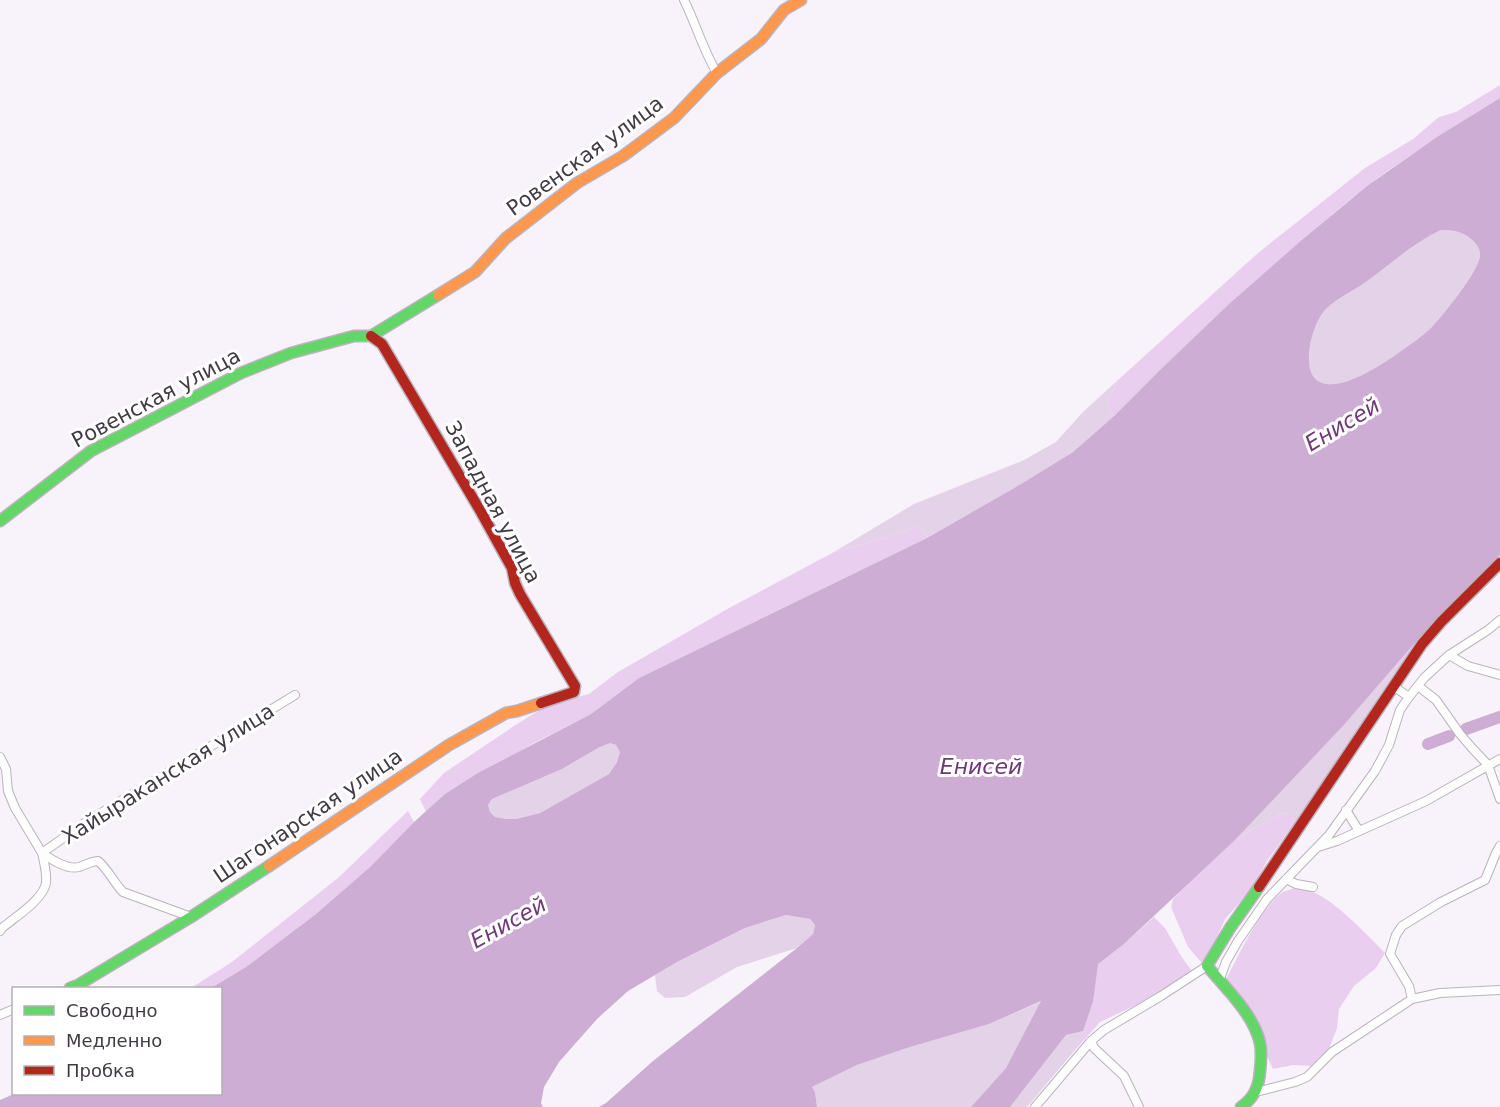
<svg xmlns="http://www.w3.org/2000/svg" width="1500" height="1107" font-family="'DejaVu Sans',sans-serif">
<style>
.green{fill:#e4d2e8}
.forest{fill:#eaceef}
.water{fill:#cdadd3;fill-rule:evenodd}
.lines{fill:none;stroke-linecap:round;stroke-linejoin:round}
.river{stroke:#cdadd3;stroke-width:12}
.street-casing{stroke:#bab3bb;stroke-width:10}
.fast-casing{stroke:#bab3bb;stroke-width:13}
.slow-casing{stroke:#bab3bb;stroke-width:13}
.jam-casing{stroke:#bab3bb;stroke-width:13}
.street{stroke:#fefdfe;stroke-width:8}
.fast{stroke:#63d668;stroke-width:10}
.slow{stroke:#ff974d;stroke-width:10}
.jam{stroke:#b3261e;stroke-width:10}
.labels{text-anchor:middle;stroke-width:6;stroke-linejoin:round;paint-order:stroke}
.street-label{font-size:21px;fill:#423a44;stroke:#fff}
.water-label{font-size:22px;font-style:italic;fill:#6f3879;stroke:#fff}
</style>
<rect width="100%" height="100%" fill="#f8f2fa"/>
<!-- green -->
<path class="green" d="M1441 230C1452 230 1462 231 1471 239 1475 242 1480 248 1480 254 1482 268 1441 318 1430 329 1421 337 1411 344 1401 351 1385 363 1348 387 1327 384 1297 381 1311 329 1322 314 1331 301 1353 291 1366 282 1391 264 1413 243 1441 230Z
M1118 380 1107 401 1109 410 1114 416 1073 452 1021 484 927 538 920 526 885 538 834 552 914 504 1022 461 1056 442 1082 413Z
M1433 622 1392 677 1335 764 1295 822 1290 815 1282 813 1237 838 1343 726Z
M610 743 616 745 620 752 617 762 609 774 540 813 516 819H506L495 817 490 812 488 805 492 799 562 769 598 748Z
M786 915 810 919 815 925 813 934 797 948 737 967 685 997 665 998 657 991 655 975 677 962 745 928Z
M1042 1001 1006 1068 971 1107H817L815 1092 812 1087 857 1065 910 1047 989 1024Z
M1083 1031 1076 1049 1027 1107H1010L1066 1035Z"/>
<!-- forest -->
<path class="forest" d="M1500 85V98C1455 126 1410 154 1367 186 1335 211 1304 239 1273 266 1218 314 1166 364 1114 416L1109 410 1107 401 1118 380 1258 253 1365 168 1413 139 1439 117 1456 112Z
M920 526 927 538 639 678 591 714 534 743 445 794 426 812 420 799 444 773 514 726 549 704 589 694 618 672 731 607 834 552 885 538Z
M408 811 414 822 370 867 316 914 246 967 211 988H191L232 962 338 878Z
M1282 813 1290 815 1295 822 1267 861 1251 890 1225 919 1209 956 1201 962 1188 947 1171 907 1173 899 1202 869 1237 838Z
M1297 887C1301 888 1307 889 1311 891 1336 901 1366 934 1385 953L1376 968 1354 986 1339 1009 1337 1028 1329 1049 1311 1066 1293 1065 1273 1069 1266 1054 1265 1039 1252 1016 1226 980C1237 958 1263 904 1283 892 1287 890 1293 889 1297 887Z
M1154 917 1165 928 1181 956 1192 971 1149 999 1100 1022 1076 1049 1093 1002 1097 964 1124 944Z"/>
<!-- water -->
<path class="water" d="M1500 98V555L1433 622 1343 726 1237 838 1124 944 1098 964 1093 1002 1083 1031 1066 1035 1010 1107H971L1006 1068 1041 1001 989 1024 910 1047 857 1065 812 1087 815 1092 817 1107H599L606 1103 653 1061 797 948 813 934 815 925 810 919 786 915 745 928 677 962 628 991 597 1019 559 1062 544 1087 541 1103 543 1107H0V1100L14 1094H220V988H211L246 967 316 914 370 867 414 822 445 794 478 773 591 714 639 678 927 538 1021 484 1073 452 1114 416 1159 371 1228 305 1303 239 1367 186 1437 137ZM1441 230C1452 230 1462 231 1471 239 1475 242 1480 248 1480 254 1482 268 1441 318 1430 329 1421 337 1411 344 1401 351 1385 363 1348 387 1327 384 1297 381 1311 329 1322 314 1331 301 1353 291 1366 282 1391 264 1413 243 1441 230ZM610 743 616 745 620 752 617 762 609 774 540 813 516 819H506L495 817 490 812 488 805 492 799 562 769 598 748Z"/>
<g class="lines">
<!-- river -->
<path class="river" d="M1466 729 1500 717
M1428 744 1449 736"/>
<defs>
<path id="street" d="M684 0C696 24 703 50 717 73
M1449 655 1468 666 1500 675
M1393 686 1409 697
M1418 686 1436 700 1460 734 1472 748 1488 765 1500 799
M0 757 6 769 8 791 15 808 42 853C52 860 67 870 79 867 86 865 91 861 98 861 108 869 114 883 123 892L191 917
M1346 810 1359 831
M1318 847 1337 841 1426 801 1500 759
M1286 879 1296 884 1313 887
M0 931 2 928C15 917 43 900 46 883 47 873 44 862 42 853L83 824 295 695
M1219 981 1226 962 1238 941 1267 899 1329 835 1375 771 1389 745 1400 710 1409 697 1424 678 1449 655 1488 630 1500 620
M1412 999 1409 986 1390 954 1396 935 1402 926 1441 902 1485 880 1496 853 1500 846
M0 1015 14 1009
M1091 1041 1094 1048 1124 1076 1139 1107
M1256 1092 1295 1082 1307 1077 1332 1052 1412 999 1440 993 1500 990
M1035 1107 1091 1041 1104 1030 1161 996 1207 966"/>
<path id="fast" d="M0 521 91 451 241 373 291 353 354 336H371L438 295
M70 988 78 985 191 917 269 866
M1241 1107C1254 1098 1259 1087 1260 1071 1261 1062 1262 1052 1260 1043 1254 1015 1225 987 1207 966L1230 928 1259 887"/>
<path id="slow" d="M438 295 475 272 506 238 577 183 623 156 674 118 717 73 761 39 784 10 801 0
M269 866 449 745 506 713 517 711 541 703"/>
<path id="jam" d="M371 336 382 344 481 512 512 568 515 583 520 594 575 686 574 692 541 703
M1259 887 1422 644 1441 622 1500 563"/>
</defs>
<!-- street casing -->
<use href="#street" class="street-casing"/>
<!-- fast casing -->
<use href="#fast" class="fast-casing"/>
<!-- slow casing -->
<use href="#slow" class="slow-casing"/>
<!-- jam casing -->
<use href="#jam" class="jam-casing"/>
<!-- street -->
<use href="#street" class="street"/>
<!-- fast -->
<use href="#fast" class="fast"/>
<!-- slow -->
<use href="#slow" class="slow"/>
<!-- jam -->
<use href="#jam" class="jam"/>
</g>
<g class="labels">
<!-- street labels -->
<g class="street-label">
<text transform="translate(585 156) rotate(-36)" y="7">Ровенская улица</text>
<text transform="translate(156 398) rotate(-28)" y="7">Ровенская улица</text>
<text transform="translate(493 502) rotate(62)" y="7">Западная улица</text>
<text transform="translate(168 774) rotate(-32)" y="7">Хайыраканская улица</text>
<text transform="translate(308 816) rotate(-34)" y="7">Шагонарская улица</text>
</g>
<!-- water labels -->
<g class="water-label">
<text transform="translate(1342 424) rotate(-31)" y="8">Енисей</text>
<text x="981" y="774">Енисей</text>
<text transform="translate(508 922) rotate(-29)" y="8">Енисей</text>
</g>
</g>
<!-- legend -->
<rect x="12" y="987" width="210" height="108" fill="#ffffff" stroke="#b3b0b4" stroke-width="1.5"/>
<rect x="24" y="1006" width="30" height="9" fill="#63d668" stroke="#b3b0b4" stroke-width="1.5"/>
<text x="66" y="1017" font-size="18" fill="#423a44">Свободно</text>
<rect x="24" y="1036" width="30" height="9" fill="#ff974d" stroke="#b3b0b4" stroke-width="1.5"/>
<text x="66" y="1047" font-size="18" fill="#423a44">Медленно</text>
<rect x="24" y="1066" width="30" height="9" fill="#b3261e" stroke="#b3b0b4" stroke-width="1.5"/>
<text x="66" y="1077" font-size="18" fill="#423a44">Пробка</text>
</svg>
